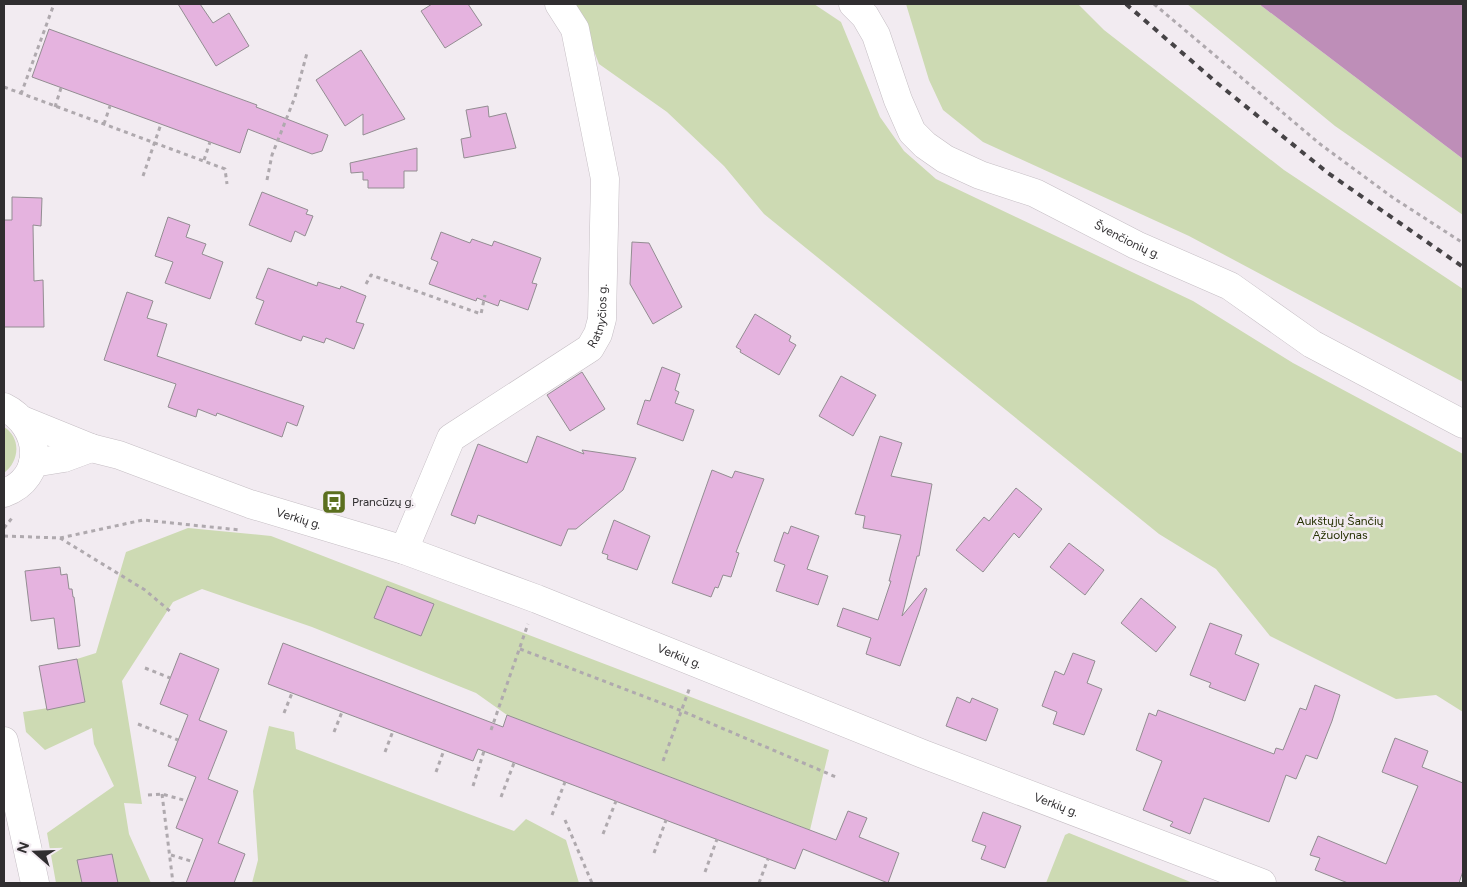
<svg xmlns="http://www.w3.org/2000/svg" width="1467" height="887" font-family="Figtree,sans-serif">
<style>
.green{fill:#cddab3}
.water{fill:#be8eb8}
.building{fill:#e5b3df;stroke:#938d92}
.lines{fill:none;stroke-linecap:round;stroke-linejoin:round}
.minor-casing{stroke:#c5bec4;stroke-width:29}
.path{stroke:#afa9ae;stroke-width:3;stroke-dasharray:4 4;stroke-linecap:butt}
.minor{stroke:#fff;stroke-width:28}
.rail{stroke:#464346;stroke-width:4;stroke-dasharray:6 6;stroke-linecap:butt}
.labels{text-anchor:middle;stroke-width:5;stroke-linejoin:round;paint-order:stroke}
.street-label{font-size:12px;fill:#302e30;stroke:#f2ebf1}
.poi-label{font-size:12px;fill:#302e30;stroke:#f2ebf1;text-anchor:start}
.park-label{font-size:12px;fill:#263103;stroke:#f2ebf1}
</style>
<rect width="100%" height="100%" fill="#f2ebf1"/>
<!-- green -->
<path class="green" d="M576 4H814L841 22 880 117 904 151 936 179 1193 301 1293 363 1463 454V712L1436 695 1396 699 1270 636 1216 569 1159 534 764 214 724 166 667 112 599 64Z
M906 4H1078L1104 30 1284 170 1463 289V382L1189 236 983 142 943 110 929 80Z
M1187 4H1259L1463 159V215L1335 126Z
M4 427C22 438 19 462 4 473Z
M188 528 271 536 829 750 810 830 507 715 476 693 312 627 202 589 173 602 122 681 142 804 124 803 129 834 151 883H56L47 833 114 786 94 744 92 728 45 750 26 732 23 712 85 702 77 659 96 653 126 552Z
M269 726 294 732 296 749 514 831 526 819 566 840 579 883H252L258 860 253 791Z
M1069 833 1193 883H1046L1065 835Z"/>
<!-- water -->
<path class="water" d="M1259 4H1463V159Z"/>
<!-- building -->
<path class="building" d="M178 4H200L213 23 229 13 249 46 216 66Z
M432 4H468L482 25 445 48 421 11Z
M49 29 257 105 256 107 328 135 322 151 312 154 248 129 240 153 32 77Z
M361 50 405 119 363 135V114L345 126 316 80Z
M488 106 489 117 506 113 516 148 464 158 461 139 471 137 466 110Z
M417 148V171H404V188H368V180H363V172L351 173 350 163Z
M262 192 308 210 306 214 313 216 305 236 295 231 291 242 249 225Z
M12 197 42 198 41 226 33 225 34 281 43 280 44 327H4V220H12Z
M168 217 190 225 186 237 206 244 202 254 223 262 210 299 165 283 173 262 155 256Z
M441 232 470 243 472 239 492 246 494 241 541 258 532 283 537 284 528 310 500 300 498 306 477 298 476 301 429 284 438 262 431 259Z
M632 242 649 243 682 307 653 324 630 284Z
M268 268 317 286 318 282 340 289 341 286 366 296 356 322 364 324 354 349 326 338 324 343 303 336 301 341 255 324 264 301 256 298Z
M127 292 153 301 147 318 167 324 157 356 304 406 297 426 287 422 282 437 217 413 216 416 198 409 196 417 168 407 176 384 104 360Z
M755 314 791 336 789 341 796 345 779 375 740 352 741 350 736 347Z
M662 367 680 374 675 390 679 392 675 403 694 410 683 441 637 424 645 400 650 401Z
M582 372 605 409 570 431 547 395Z
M841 376 876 395 853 436 819 416Z
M537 436 584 454 582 450 636 458 623 490 576 529H568L561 546 478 515 475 524 451 515 478 444 527 463Z
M880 436 902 443 891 476 932 484 919 556H917L902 616 925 588 927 589 900 666 866 654 871 638 837 626 843 608 878 620 891 581H889L901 535 863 528 865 516 855 514Z
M712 470 732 478 735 471 764 479 736 552 739 553 731 577 723 575 718 588 715 587 711 597 672 583Z
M1016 488 1042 509 1019 538 1014 533 983 572 956 550 984 517 989 521Z
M614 520 650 536 637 570 607 559 608 555 602 553Z
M791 526 819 536 807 569 828 576 818 605 776 591 785 565 774 561 784 532 788 534Z
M1069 543 1104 570 1085 595 1050 567Z
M60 567 61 575 67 574 69 589H72L73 597H74L80 646 58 649 54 618 31 621 25 571Z
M387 586 434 604 421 636 374 618Z
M1141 598 1176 627 1156 652 1121 623Z
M1210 623 1242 635 1235 654 1259 664 1245 701 1209 687 1211 683 1190 675Z
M283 643 503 727 507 715 836 840 848 811 867 818 859 837 899 853 888 883 803 849 795 869 478 749 473 761 268 684Z
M180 653 219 669 199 720 227 731 208 779 238 791 218 843 245 854 234 883H186L203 839 176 828 196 777 168 766 188 715 160 704Z
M1073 653 1095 661 1087 683 1102 689 1084 735 1053 724 1057 712 1042 706 1055 671 1064 675Z
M77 659 85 702 47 710 39 666Z
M1315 685 1340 695 1332 721 1317 759 1306 755 1296 779 1286 775 1269 822 1204 798 1190 834 1170 826 1173 822 1143 810 1162 761 1136 750 1149 713 1156 716 1158 710 1274 754 1276 748 1283 750 1300 708 1306 710Z
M957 697 970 703 972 698 998 709 986 741 946 726Z
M1395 738 1428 751 1422 767 1463 783V871L1459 883H1348L1315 870 1320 858 1310 855 1318 836 1386 864 1418 786 1382 772Z
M983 812 1021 826 1005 868 981 859 986 846 972 841Z
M112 854 118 883H82L77 860Z"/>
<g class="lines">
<defs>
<g id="minor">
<path id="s1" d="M853 4 865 16 876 35 898 100 912 132 925 145 945 159 980 175 1035 193 1136 245 1230 286 1312 344 1463 424"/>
<path d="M4 407C41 425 47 478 4 493"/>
<path id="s2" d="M22 420 91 448 119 455 250 504 404 550 537 599 923 754 1262 883"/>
<path d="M33 463 64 458 91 448"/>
<path id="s3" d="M404 550 451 438 590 348 598 334 602 319 605 179 575 29 559 4"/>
<path d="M4 741 35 883"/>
</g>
</defs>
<!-- minor casing -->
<use href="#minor" class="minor-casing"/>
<!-- path -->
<path class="path" d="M1154 4 1320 144 1392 197 1463 243
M4 87 225 169 227 184
M21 94 54 4
M55 107 61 88
M104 124 110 106
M204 160 210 142
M143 176 161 124
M267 180 272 155 295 97 307 53
M366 284 371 275 481 314 485 295
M4 528 12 518
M4 536 60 538 145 590 171 612
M60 538 143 520 240 530
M520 649 682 711 836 777
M145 668 170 678
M284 713 292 693
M138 724 178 740
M491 730 528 624
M334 732 342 712
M385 752 393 731
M663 761 690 687
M436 772 444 750
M473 786 484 751
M162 794 173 883
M148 795 162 794 187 801
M501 797 514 763
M552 815 565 782
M565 820 592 883
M603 834 616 801
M654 853 666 820
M171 855 194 862
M705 872 717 839
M759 883 768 859"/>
<!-- minor -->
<use href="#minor" class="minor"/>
<!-- rail -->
<path class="rail" d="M1126 4 1217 83 1328 173 1463 267"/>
</g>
<!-- icons -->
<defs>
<symbol id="bus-square" viewBox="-11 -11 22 22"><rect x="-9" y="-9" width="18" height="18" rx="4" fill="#5b6f1e" stroke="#f2ebf1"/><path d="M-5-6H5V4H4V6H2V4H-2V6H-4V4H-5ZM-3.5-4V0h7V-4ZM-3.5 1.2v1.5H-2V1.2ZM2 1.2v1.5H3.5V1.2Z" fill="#fff"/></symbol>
</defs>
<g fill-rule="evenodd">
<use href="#bus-square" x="320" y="488" width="28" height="28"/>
</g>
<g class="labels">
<!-- street labels -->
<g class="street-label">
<text dy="4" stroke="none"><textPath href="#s1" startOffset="385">Švenčionių g.</textPath></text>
<text dy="4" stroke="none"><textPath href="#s3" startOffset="321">Ratnyčios g.</textPath></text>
<text dy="4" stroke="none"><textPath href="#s2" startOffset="294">Verkių g.</textPath></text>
<text dy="4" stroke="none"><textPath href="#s2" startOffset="699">Verkių g.</textPath></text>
<text dy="4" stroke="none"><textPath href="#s2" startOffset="1104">Verkių g.</textPath></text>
</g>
<!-- poi labels -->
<g class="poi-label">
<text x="352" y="506">Prancūzų g.</text>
</g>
<!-- park labels -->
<g class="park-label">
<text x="1340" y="525">Aukštųjų Šančių<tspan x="1340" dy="14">Ąžuolynas</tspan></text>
</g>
</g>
<!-- border -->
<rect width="1467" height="887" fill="none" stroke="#302e30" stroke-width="10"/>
<!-- north arrow -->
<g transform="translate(35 852) rotate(290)" stroke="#f2ebf1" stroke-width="4" paint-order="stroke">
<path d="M0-4L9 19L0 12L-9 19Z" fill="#302e30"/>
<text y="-8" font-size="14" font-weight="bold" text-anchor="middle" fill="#302e30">N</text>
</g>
</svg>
